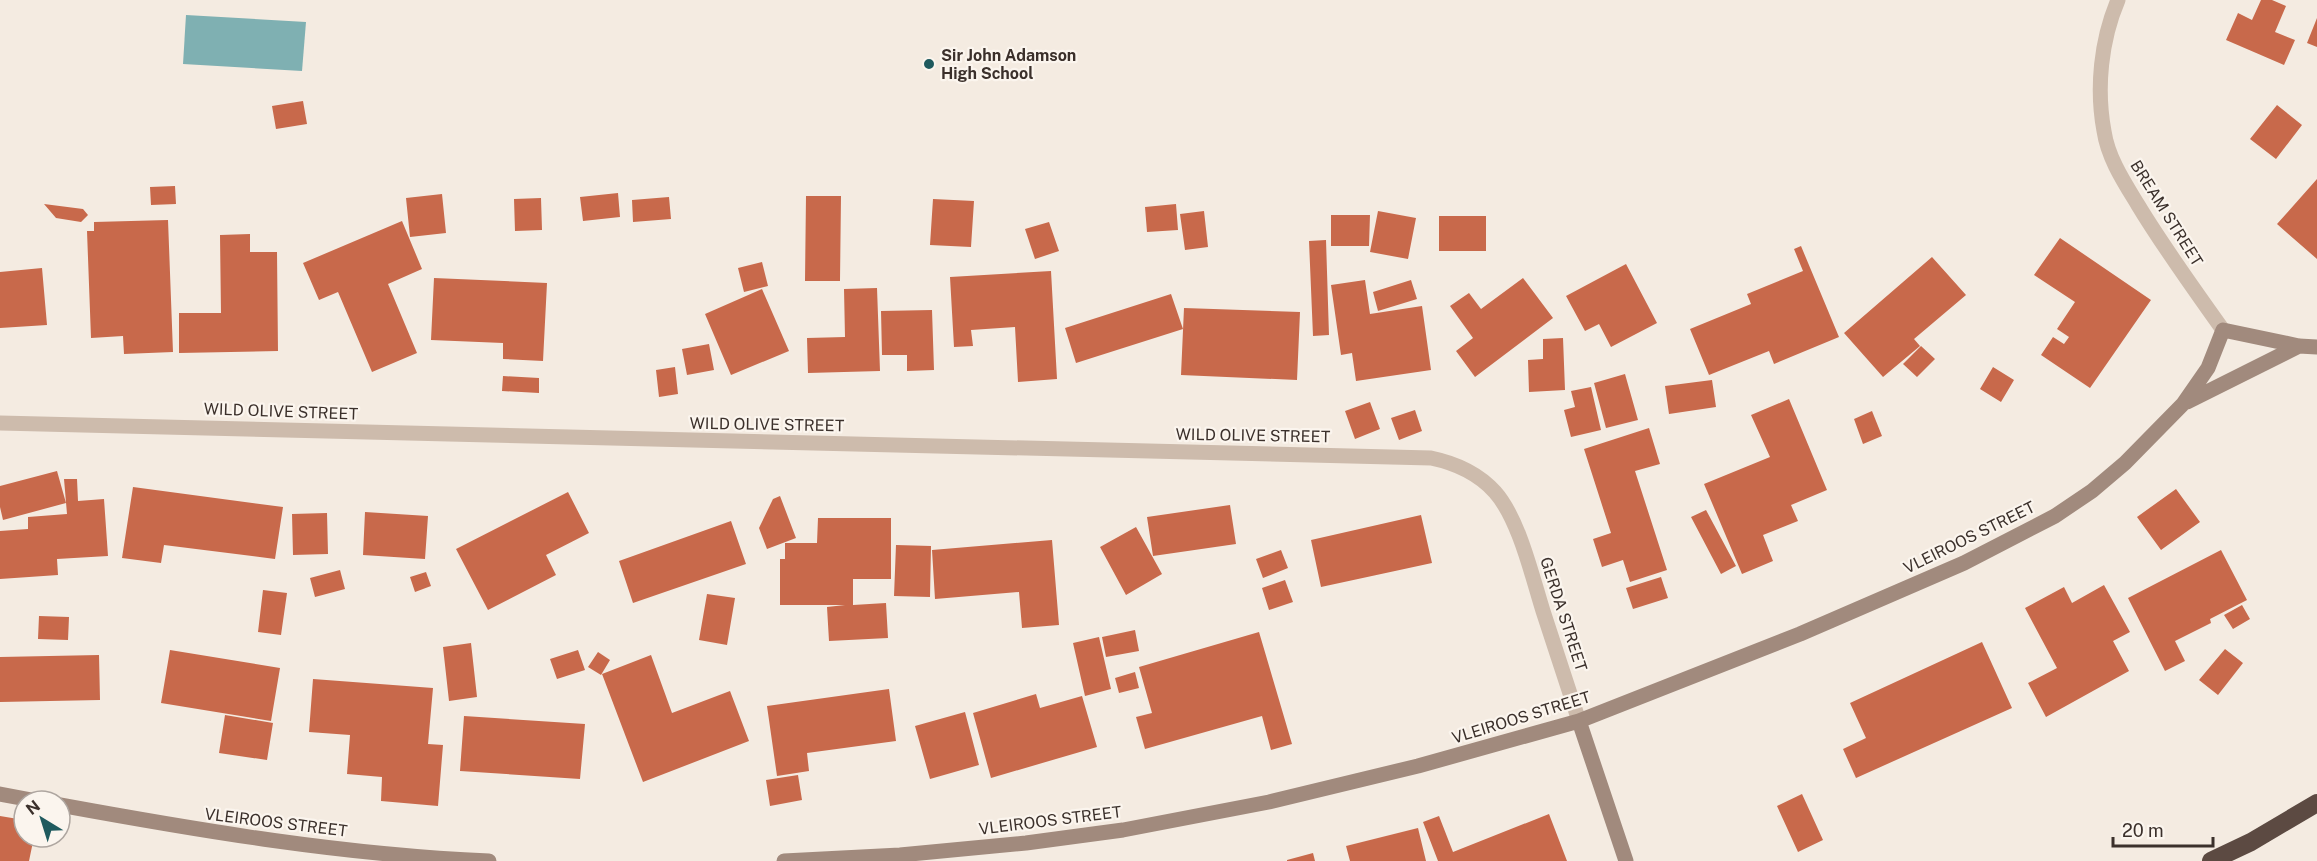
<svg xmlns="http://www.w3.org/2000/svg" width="2317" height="861" font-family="'Public Sans',sans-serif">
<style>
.water{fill:#7fb0b2}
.building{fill:#c8694b}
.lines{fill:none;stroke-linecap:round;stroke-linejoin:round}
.street{stroke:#cdbbac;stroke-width:15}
.secondary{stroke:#a18a7d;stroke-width:15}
.highway{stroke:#5c4a42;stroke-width:18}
.poi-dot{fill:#1f5a5e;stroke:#fbf5ee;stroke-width:2}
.labels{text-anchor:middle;stroke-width:4.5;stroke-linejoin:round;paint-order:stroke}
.poi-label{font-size:16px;font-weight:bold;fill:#3b302b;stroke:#fbf5ee;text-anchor:start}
.street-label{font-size:16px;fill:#3b302b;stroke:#fbf5ee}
</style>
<rect width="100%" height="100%" fill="#f4ebe1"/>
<!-- water -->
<path class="water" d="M186 15 306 22 302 71 183 64Z"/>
<!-- building -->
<path class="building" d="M2261 0H2272L2286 6 2275 32 2295 40 2284 65 2226 40 2238 13 2252 20Z
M2317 18V47L2307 43Z
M303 101 307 124 276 129 272 106Z
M2277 105 2302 125 2276 159 2250 139Z
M2317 179V259L2277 224Z
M175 186 176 204 151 205 150 187Z
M618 193 620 217 583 221 580 197Z
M442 194 446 233 410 237 406 198Z
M806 196H841L840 281H805Z
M669 197 671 219 633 222 632 200Z
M541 198 542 230 515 231 514 199Z
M933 199 974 201 971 247 930 245Z
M44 204 83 209 88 215 81 222 56 218Z
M1176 204 1178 230 1147 232 1145 207Z
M1204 211 1208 247 1185 250 1180 214Z
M1378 211 1416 218 1408 259 1370 252Z
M1331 215H1370L1369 246H1331Z
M1439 216H1486V251H1439Z
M168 220 173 352 124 354 123 336 91 338 87 231H94V222Z
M402 221 422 269 388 284 417 353 372 372 338 292 319 300 303 263Z
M1049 222 1059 251 1035 259 1025 229Z
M250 234V252H277L278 351 179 353V313H221L220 235Z
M2060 238 2151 300 2090 388 2041 355 2053 337 2064 344 2069 337 2057 329 2075 302 2034 275Z
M1326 240 1329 335 1313 336 1309 241Z
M1801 246 1839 337 1774 364 1769 351 1709 375 1690 329 1751 304 1747 294 1803 271 1794 249Z
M1932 257 1966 295 1914 339 1920 346 1883 377 1844 333Z
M762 262 768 286 744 292 738 268Z
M1626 264 1657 323 1611 347 1599 324 1585 331 1566 296Z
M42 268 47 325 0 328V272Z
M1051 271 1057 379 1018 382 1015 327 971 330 973 346 954 347 950 277Z
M434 278 547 283 543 361 503 359V343L431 340Z
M1523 278 1553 318 1475 377 1456 351 1473 338 1450 306 1469 293 1481 309Z
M1365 280 1370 314 1422 306 1431 370 1356 381 1352 353 1341 355 1331 285Z
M1411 280 1417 299 1378 311 1373 292Z
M877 288 880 371 808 373 807 338 845 337 844 289Z
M762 289 789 351 731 375 705 314Z
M1171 294 1183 329 1076 363 1065 328Z
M1184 308 1300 312 1297 380 1181 375Z
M932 310 934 370 907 371V355H882L881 311Z
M1563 338 1565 390 1529 392 1528 360 1543 359V339Z
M709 344 714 370 687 375 682 349Z
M1921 346 1935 359 1917 377 1903 364Z
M675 367 678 394 659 397 656 370Z
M1993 367 2014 380 2001 402 1980 389Z
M1625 374 1638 420 1606 428 1594 383Z
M503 376 539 378V393L502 391Z
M1712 380 1716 407 1669 414 1665 386Z
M1591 387 1601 430 1571 437 1564 410 1575 407 1571 391Z
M1789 399 1827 490 1791 505 1798 521 1763 535 1773 561 1742 574 1704 484 1770 457 1751 415Z
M1370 402 1380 429 1355 439 1345 411Z
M1415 410 1422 431 1399 440 1391 418Z
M1872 411 1882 436 1863 444 1854 419Z
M1649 428 1660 464 1635 471 1667 570 1630 582 1623 560 1602 567 1593 539 1611 533 1584 449Z
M57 471 66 503 3 520 0 507V486Z
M64 479H77L78 501 104 499 108 556 57 559 58 575 0 579V531L28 529V517L67 514Z
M133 487 283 507 275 559 164 545 161 563 122 558Z
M2176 489 2200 522 2161 550 2137 517Z
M568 492 589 533 546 555 556 575 488 610 456 549Z
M780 496 796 538 767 549 759 528 773 499Z
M1230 505 1236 544 1153 556 1147 517Z
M1706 510 1736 566 1721 574 1691 517Z
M365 512 428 516 425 559 363 555Z
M327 513 328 554 293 555 292 514Z
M1421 515 1432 563 1321 587 1311 540Z
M818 518H891V579H853V605L886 603 888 638 829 641 827 607 845 605H780V559H785V543H817Z
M731 521 746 564 633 603 619 561Z
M1136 527 1162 574 1126 595 1100 547Z
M1052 540 1059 625 1022 628 1019 592 935 599 932 550Z
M896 545 931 546 930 597 894 596Z
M1281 550 1288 568 1263 578 1256 559Z
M2221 550 2247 600 2210 619 2211 623 2175 641 2185 661 2165 671 2128 598Z
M340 570 345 589 315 597 310 578Z
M426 572 431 586 415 592 410 577Z
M1661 577 1668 598 1633 609 1626 588Z
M1285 580 1293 602 1269 610 1262 588Z
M2104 585 2130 632 2113 641 2129 671 2046 717 2028 683 2057 668 2025 608 2064 587 2072 603Z
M263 590 287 593 281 635 258 632Z
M707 594 735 598 727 645 699 640Z
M2242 605 2250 619 2233 629 2224 615Z
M39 616 69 617 68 640 38 639Z
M1135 630 1139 651 1106 657 1102 637Z
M1259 632 1292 744 1271 750 1262 716 1145 749 1136 717 1152 713 1139 667Z
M1099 637 1111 689 1085 696 1073 643Z
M1982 642 2012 708 1856 778 1843 749 1866 738 1850 703Z
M471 643 477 697 449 701 443 647Z
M2225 649 2243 663 2218 695 2199 680Z
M170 650 280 668 271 721 161 703Z
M578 650 585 670 557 679 550 659Z
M598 652 610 660 601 675 588 667Z
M99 655 100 700 0 702V657Z
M651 655 672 713 730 691 749 741 643 782 602 674Z
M1135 672 1139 688 1119 693 1115 678Z
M313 679 433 688 428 744 443 745 438 806 381 801 382 777 347 774 350 735 309 732Z
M889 689 896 741 807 753 809 771 777 776 767 706Z
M1036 694 1040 708 1082 696 1097 747 991 778 973 713Z
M965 712 979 765 930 779 915 726Z
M225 715 273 723 267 760 219 753Z
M464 716 585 724 580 779 460 771Z
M798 775 802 800 770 806 766 780Z
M1802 794 1823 840 1798 852 1777 806Z
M1549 814 1567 861H1438L1423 822 1439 816 1453 852Z
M0 816 24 820V837H34L29 861H0Z
M1418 828 1426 861H1350L1346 846Z
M1313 853 1315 861H1287V860Z"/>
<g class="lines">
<!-- street -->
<path class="street" d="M2118 0C2101 40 2096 88 2104 131 2108 158 2124 182 2138 205 2164 248 2194 289 2223 330
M0 423 1431 458C1455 463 1477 472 1495 492 1519 519 1532 576 1543 611 1555 648 1567 684 1579 721"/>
<!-- secondary -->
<path class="secondary" d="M2187 402 2299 346
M1579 721 1626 861
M0 794 37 801
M60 805C202 831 345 855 489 861
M784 861 900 855 1026 843 1123 830 1269 802 1418 766 1579 721 1800 634 1964 563 2055 516 2092 491 2125 463 2183 404 2208 368 2223 330 2299 346 2317 347"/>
<!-- highway -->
<path class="highway" d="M2211 861 2251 842 2317 803"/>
</g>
<!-- markers -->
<circle class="poi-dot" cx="929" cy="64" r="6"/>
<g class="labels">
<!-- poi labels -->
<g class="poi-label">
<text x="941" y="61">Sir John Adamson<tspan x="941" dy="18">High School</tspan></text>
</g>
<!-- street labels -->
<g class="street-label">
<text transform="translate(2167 213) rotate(58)" y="6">BREAM STREET</text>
<text transform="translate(281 411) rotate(2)" y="6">WILD OLIVE STREET</text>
<text transform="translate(767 424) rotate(1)" y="6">WILD OLIVE STREET</text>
<text transform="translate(1253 435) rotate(1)" y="6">WILD OLIVE STREET</text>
<text transform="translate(1969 537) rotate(-26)" y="6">VLEIROOS STREET</text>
<text transform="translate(1564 614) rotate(72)" y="6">GERDA STREET</text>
<text transform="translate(1521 717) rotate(-17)" y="6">VLEIROOS STREET</text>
<text transform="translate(1050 820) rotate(-7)" y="6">VLEIROOS STREET</text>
<text transform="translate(276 822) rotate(7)" y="6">VLEIROOS STREET</text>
</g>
</g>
<!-- north arrow -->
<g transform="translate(42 819) rotate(322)"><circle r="28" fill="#fbf5ee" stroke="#aea6a0" stroke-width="1.5"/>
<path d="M0-4.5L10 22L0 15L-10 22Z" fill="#1f5a5e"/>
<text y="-9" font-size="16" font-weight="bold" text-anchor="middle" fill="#3b302b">N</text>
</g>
<!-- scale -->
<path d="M2113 837v9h100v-9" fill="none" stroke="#3b302b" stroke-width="3"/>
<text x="2122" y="837" font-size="18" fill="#3b302b" stroke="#fbf5ee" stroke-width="4.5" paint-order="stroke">20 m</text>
</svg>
